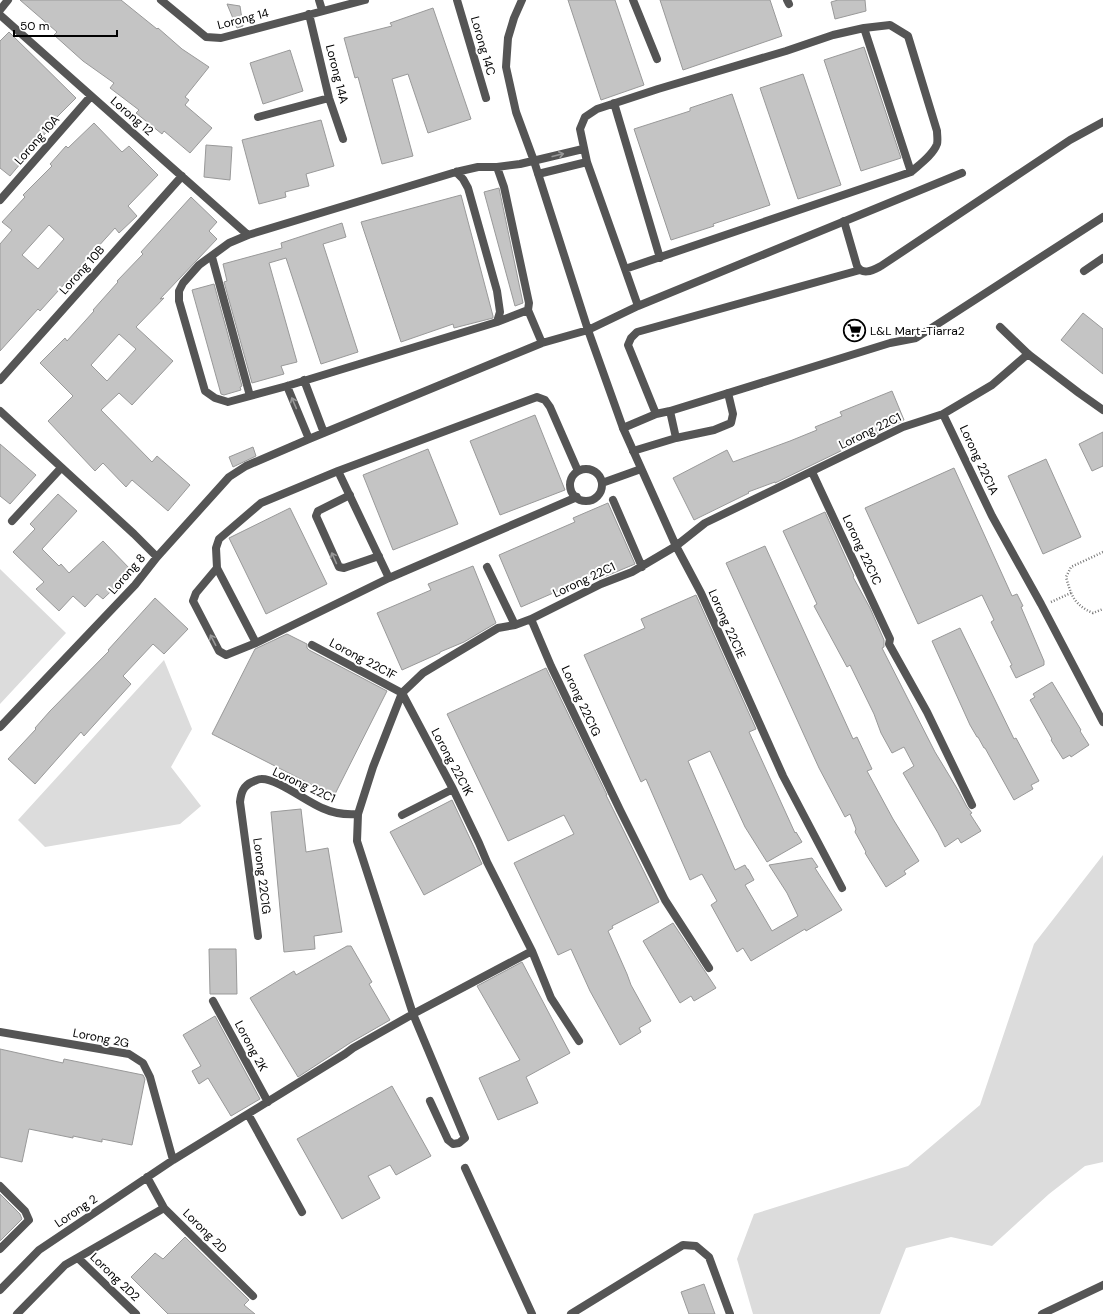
<svg xmlns="http://www.w3.org/2000/svg" width="1103" height="1314" font-family="'DM Sans',sans-serif">
<style>
.green{fill:#dcdcdc}
.building{fill:#c4c4c4;stroke:#999;fill-rule:evenodd}
.lines{fill:none;stroke-linecap:round;stroke-linejoin:round}
.path{stroke:#777;stroke-width:2.5;stroke-dasharray:1 2;stroke-linecap:butt}
.service{stroke:#555;stroke-width:8}
.minor{stroke:#555;stroke-width:8}
.tertiary{stroke:#555;stroke-width:8}
.oneway{stroke:#999}
.labels{text-anchor:middle;stroke-width:4;stroke-linejoin:round;paint-order:stroke}
.street-label{font-size:12px;fill:#000;stroke:#fff}
.poi-label{font-size:12px;fill:#000;stroke:#fff;text-anchor:start}
</style>
<rect width="100%" height="100%" fill="#fff"/>
<!-- green -->
<path class="green" d="M0 569 66 633 0 704Z
M164 660 192 729 171 767 201 806 180 824 45 847 18 820Z
M1103 855V1162L1085 1166 1049 1194 992 1246 951 1237 906 1248 880 1314H753L737 1259 754 1214 908 1166 980 1105 1034 944Z"/>
<!-- building -->
<path class="building" d="M20 0H121L157 29 158 28 182 49 209 67 185 97 189 100 185 105 212 128 190 153 164 131 162 134 136 113 139 110 110 88 114 83 83 61 54 35 57 32Z
M568 0H615L644 85 601 100Z
M660 0H770L782 36 683 70Z
M838 0H865L866 11 835 19 831 2Z
M227 4 240 6 243 26 237 28Z
M433 8 471 119 428 133 408 74 392 79 413 156 382 164 358 77 355 78 344 38 392 26 390 23Z
M9 32 76 98 49 125 51 127 25 156 26 157 10 176 0 168V41Z
M864 47 901 158 861 171 824 60Z
M290 50 303 91 263 104 250 63Z
M803 74 841 185 798 199 760 88Z
M732 94 770 205 713 224 714 226 671 240 634 129 690 111V108Z
M321 120 334 166 306 174 309 186 285 192 286 197 259 204 242 140Z
M94 123 122 152 129 146 158 175 128 206 137 216 119 233 115 228 40 311 38 309 0 351V244L12 230 2 222 25 197 23 195 52 166 50 164 66 146 68 148ZM49 225 64 239 38 269 22 255Z
M206 145 232 147 230 180 204 177Z
M499 188 523 303 515 306 484 192Z
M461 195 493 316V318L454 328 453 324 401 342 361 222Z
M191 197 217 222 209 231 217 239 160 299 164 298 136 327 173 361 132 405 119 393 101 410 152 462 157 456 190 485 168 511 132 480 126 487 103 463 95 471 48 421 73 396 40 363 65 338 67 341 94 311 93 310 118 282 117 281 143 254 141 252ZM119 334 136 349 107 381 91 365Z
M342 223 346 237 323 244 358 352 321 364 286 258 269 263 297 362 281 366 284 374 252 383 224 282 227 281 223 264 282 248 281 243Z
M214 284 242 386 240 387 241 390 224 395 221 394 192 290Z
M1083 313 1103 329V374L1061 340Z
M892 391 904 420 870 437 850 445 851 446 775 483V482L748 492 749 493 694 520 673 478 727 450 733 462 790 441 817 430 815 427 842 416 840 412Z
M535 415 565 490 500 515 470 441Z
M1103 432V466L1092 471 1079 444Z
M0 444 36 475 10 504 0 496Z
M253 447 256 456 233 467 229 457Z
M428 449 458 524 393 550 363 475Z
M1046 459 1081 537 1043 554 1008 476Z
M954 468 1012 596 1017 594 1023 606 1021 607 1044 661V665L1016 678 1010 666 1012 665 991 622 994 620 982 595 918 624 865 508Z
M58 494 77 511 42 549 59 566 61 564 69 573 103 541 132 571 103 599 97 594 85 607 73 596 59 611 36 589 44 582 13 552 35 529 30 524Z
M608 503 635 564 599 579 597 574 521 607 499 555 575 522 573 518Z
M290 508 327 584 266 614 229 538Z
M825 512 854 576 853 577 870 608 884 640V647L882 648 935 752 958 790 967 807 972 813 970 814 981 831 961 843 958 838 945 847 938 833 903 773 914 766 904 747 892 753 881 733 874 714 850 665 847 667 814 606 817 604 783 531Z
M765 546 853 739 857 737 872 769 867 771 893 819 919 861 904 871 906 874 886 887 865 853 866 852 855 832 856 829 850 814 845 817 819 768 726 563Z
M473 566 496 623 464 642 440 652V653L402 670 377 613 431 590 428 584Z
M696 595 756 729 749 732 795 833 796 832 802 842 767 862 745 827 710 751 688 761 735 870 745 865 747 869H748L754 880 745 885 772 931 798 916 787 893 769 865 812 858 818 867 815 868 842 910 806 931 805 929 751 961 743 948 737 952 711 905 717 901 702 874 690 880 646 779 641 782 584 655 645 628 641 619Z
M155 598 188 629 164 654 153 644 123 676 131 684 84 736 81 732 35 784 8 759 36 729 35 728 50 711 109 651 108 650Z
M960 628 1014 739 1016 738 1039 781 1031 785 1033 789 1014 800 985 748H984L978 737H977L970 725 932 641Z
M287 634 307 644V648L309 650 387 691 334 796 212 734 255 649Z
M546 668 607 795H606L659 902 612 926 613 928 608 931 627 974 631 985 651 1021 639 1028 641 1032 620 1045 590 991 571 949 558 955 514 863 574 834 564 815 508 841 447 714Z
M1052 682 1081 730 1080 731 1089 745 1071 757 1070 755 1063 759 1051 740 1052 739 1030 700 1035 697 1033 694Z
M452 800 482 864 424 895 390 832Z
M301 809 306 852 328 848 342 932 314 936 315 949 284 952 271 812Z
M673 923 716 988 694 1001 691 996 680 1003 643 941Z
M347 946H351L372 982 369 984 390 1020 350 1043 298 1077 250 998 294 971 296 975Z
M209 949H236L237 994H210Z
M522 962 570 1053 526 1077 538 1103 498 1120 479 1078 520 1060 477 986Z
M215 1016 260 1099 231 1116 208 1078 199 1084 192 1071 201 1066 183 1035Z
M0 1049 63 1063 64 1059 143 1075 145 1079 132 1145 102 1139V1142L73 1136V1138L29 1129 22 1162 0 1157Z
M392 1086 431 1156 396 1175 390 1165 368 1176 380 1198 342 1219 297 1139Z
M0 1194 20 1214 22 1219 0 1241Z
M185 1237 249 1300 244 1305 255 1314H168L131 1277 155 1253 163 1259Z
M704 1284 715 1314H689L681 1292Z"/>
<g class="lines">
<!-- path -->
<path class="path" d="M1103 552 1071 567 1066 577C1071 595 1074 605 1093 613L1103 609
M1051 602 1071 593"/>
<!-- service -->
<path class="service" d="M844 221 857 266C863 276 873 270 881 266L1070 140 1103 122
M1084 271 1103 258
M1000 327 1028 354
M656 414 628 345 631 338 637 332 860 270
M623 428 656 414 670 411 890 343 916 338 1103 217
M676 438 714 430 731 423 733 414 728 393
M633 451 676 438 670 411
M570 485a16 16 0 1 1 32 0a16 16 0 1 1-32 0Z
M338 471 389 578
M602 483 641 469
M350 495 318 511 316 516 339 567 344 568 379 556
M217 568 196 593 193 601 219 651 226 655 256 643 389 578 577 497
M256 643 217 568 216 548 219 539 261 503 338 471 537 397 545 400 550 407 578 471
M0 1186 25 1211 29 1220 0 1249"/>
<!-- minor -->
<path class="minor" d="M161 0 206 37 221 38 365 0
M319 0 322 10
M457 0 486 98
M522 0 514 18 508 38 506 67 516 112 534 161 588 330 623 428 676 546 701 593 783 776 842 888
M633 0 657 59
M787 0 789 4
M309 14 329 98 343 139
M0 15 248 235
M890 25 908 36 937 131C937 135 938 140 937 144 933 155 920 164 911 172L625 269 587 162 580 129 585 117 597 109 658 89 786 51 833 35 864 28Z
M864 28 911 172
M614 103 660 258
M258 117 329 98
M497 167 504 187 529 303 528 310 497 322 287 386 228 402 215 398 205 391 179 301V291L183 283 199 265 229 243 248 235 456 172 478 167H497L520 164 583 149
M456 172 463 179 468 188 497 291 500 312 497 322
M538 174 587 162
M0 200 91 96
M212 257 250 396
M625 269 638 306
M528 310 542 343
M0 380 182 176
M304 380 324 433
M287 386 309 439
M0 411 134 534 157 557 135 585 0 727
M943 414 992 516 1041 604 1103 722
M812 472 890 639 889 644 927 712 972 805
M613 500 642 567
M12 521 61 468
M157 557 229 477 246 466 309 439 542 343 588 330 638 306 962 173
M487 567 515 625
M531 619 551 666 620 810 665 900 709 968
M312 645 402 693 453 789 479 843 487 862 532 951 413 1014 465 1138 459 1143 453 1144 448 1140 430 1101
M402 815 453 789
M258 936 240 802C241 793 243 786 252 782 255 781 258 779 261 779 276 778 307 802 322 808 333 813 346 815 358 814L373 767 402 693 423 673 498 628 515 625 531 619 601 584 632 572 676 546 705 523 903 427 943 414 992 385 1028 354 1079 393 1103 410
M532 951 551 998 579 1041
M213 1001 268 1102
M0 1032 129 1054 143 1063 150 1077 173 1160
M248 1114 302 1212
M465 1168 532 1314
M147 1177 164 1208 253 1296
M78 1258 136 1314
M0 1290 39 1250 173 1160 345 1054 353 1048 413 1014 357 841 358 814
M17 1314 65 1265 164 1208
M571 1314 683 1245 696 1246 709 1257 730 1314
M1042 1314 1103 1285"/>
<!-- tertiary -->
<path class="tertiary" d="M0 10 8 0"/>
</g>
<!-- one-way arrows -->
<defs><path id="oneway-shaft" d="M-6 0H5M1.5-3L5.5 0L1.5 3" fill="none" stroke-width="1.6" stroke-linecap="round" stroke-linejoin="round"/></defs>
<g class="oneway">
<use href="#oneway-shaft" transform="translate(558 155) rotate(-14)"/>
<use href="#oneway-shaft" transform="translate(294 403) rotate(-113)"/>
<use href="#oneway-shaft" transform="translate(334 558) rotate(-114)"/>
<use href="#oneway-shaft" transform="translate(213 640) rotate(-117)"/>
</g>
<!-- icons -->
<defs>
<symbol id="supermarket-ring" viewBox="-11 -11 22 22"><circle r="9.5" fill="#fff" stroke="#000" stroke-width="1.5"/><path d="M-6-5.5h2.5l.6 2H6L4.5 2H-2.5L-4.4-4H-6ZM-1.5 3.2a1.3 1.3 0 1 0 .1 0ZM3 3.2a1.3 1.3 0 1 0 .1 0Z" fill="#000"/></symbol>
</defs>
<g fill-rule="evenodd">
<use href="#supermarket-ring" x="842" y="318" width="25" height="25"/>
</g>
<g class="labels">
<!-- street labels -->
<g class="street-label">
<text transform="translate(243 19) rotate(-14)" y="4">Lorong 14</text>
<text transform="translate(483 46) rotate(74)" y="4">Lorong 14C</text>
<text transform="translate(337 74) rotate(76)" y="4">Lorong 14A</text>
<text transform="translate(132 116) rotate(41)" y="4">Lorong 12</text>
<text transform="translate(37 140) rotate(-49)" y="4">Lorong 10A</text>
<text transform="translate(82 270) rotate(-48)" y="4">Lorong 10B</text>
<text transform="translate(870 431) rotate(-26)" y="4">Lorong 22C1</text>
<text transform="translate(979 460) rotate(65)" y="4">Lorong 22C1A</text>
<text transform="translate(862 550) rotate(65)" y="4">Lorong 22C1C</text>
<text transform="translate(127 574) rotate(-49)" y="4">Lorong 8</text>
<text transform="translate(584 580) rotate(-25)" y="4">Lorong 22C1</text>
<text transform="translate(727 624) rotate(66)" y="4">Lorong 22C1E</text>
<text transform="translate(363 659) rotate(28)" y="4">Lorong 22C1F</text>
<text transform="translate(581 701) rotate(65)" y="4">Lorong 22C1G</text>
<text transform="translate(452 762) rotate(62)" y="4">Lorong 22C1K</text>
<text transform="translate(304 785) rotate(25)" y="4">Lorong 22C1</text>
<text transform="translate(262 876) rotate(83)" y="4">Lorong 22C1G</text>
<text transform="translate(101 1038) rotate(11)" y="4">Lorong 2G</text>
<text transform="translate(251 1046) rotate(62)" y="4">Lorong 2K</text>
<text transform="translate(76 1211) rotate(-34)" y="4">Lorong 2</text>
<text transform="translate(205 1231) rotate(45)" y="4">Lorong 2D</text>
<text transform="translate(115 1277) rotate(44)" y="4">Lorong 2D2</text>
</g>
<!-- poi labels -->
<g class="poi-label">
<text x="870" y="335">L&amp;L Mart-Tiarra2</text>
</g>
</g>
<!-- scale -->
<path d="M14 30v6h103v-6" fill="none" stroke="#000000" stroke-width="2"/>
<text x="20" y="30" font-size="12" fill="#000000" stroke="#ffffff" stroke-width="3" paint-order="stroke">50 m</text>
</svg>
